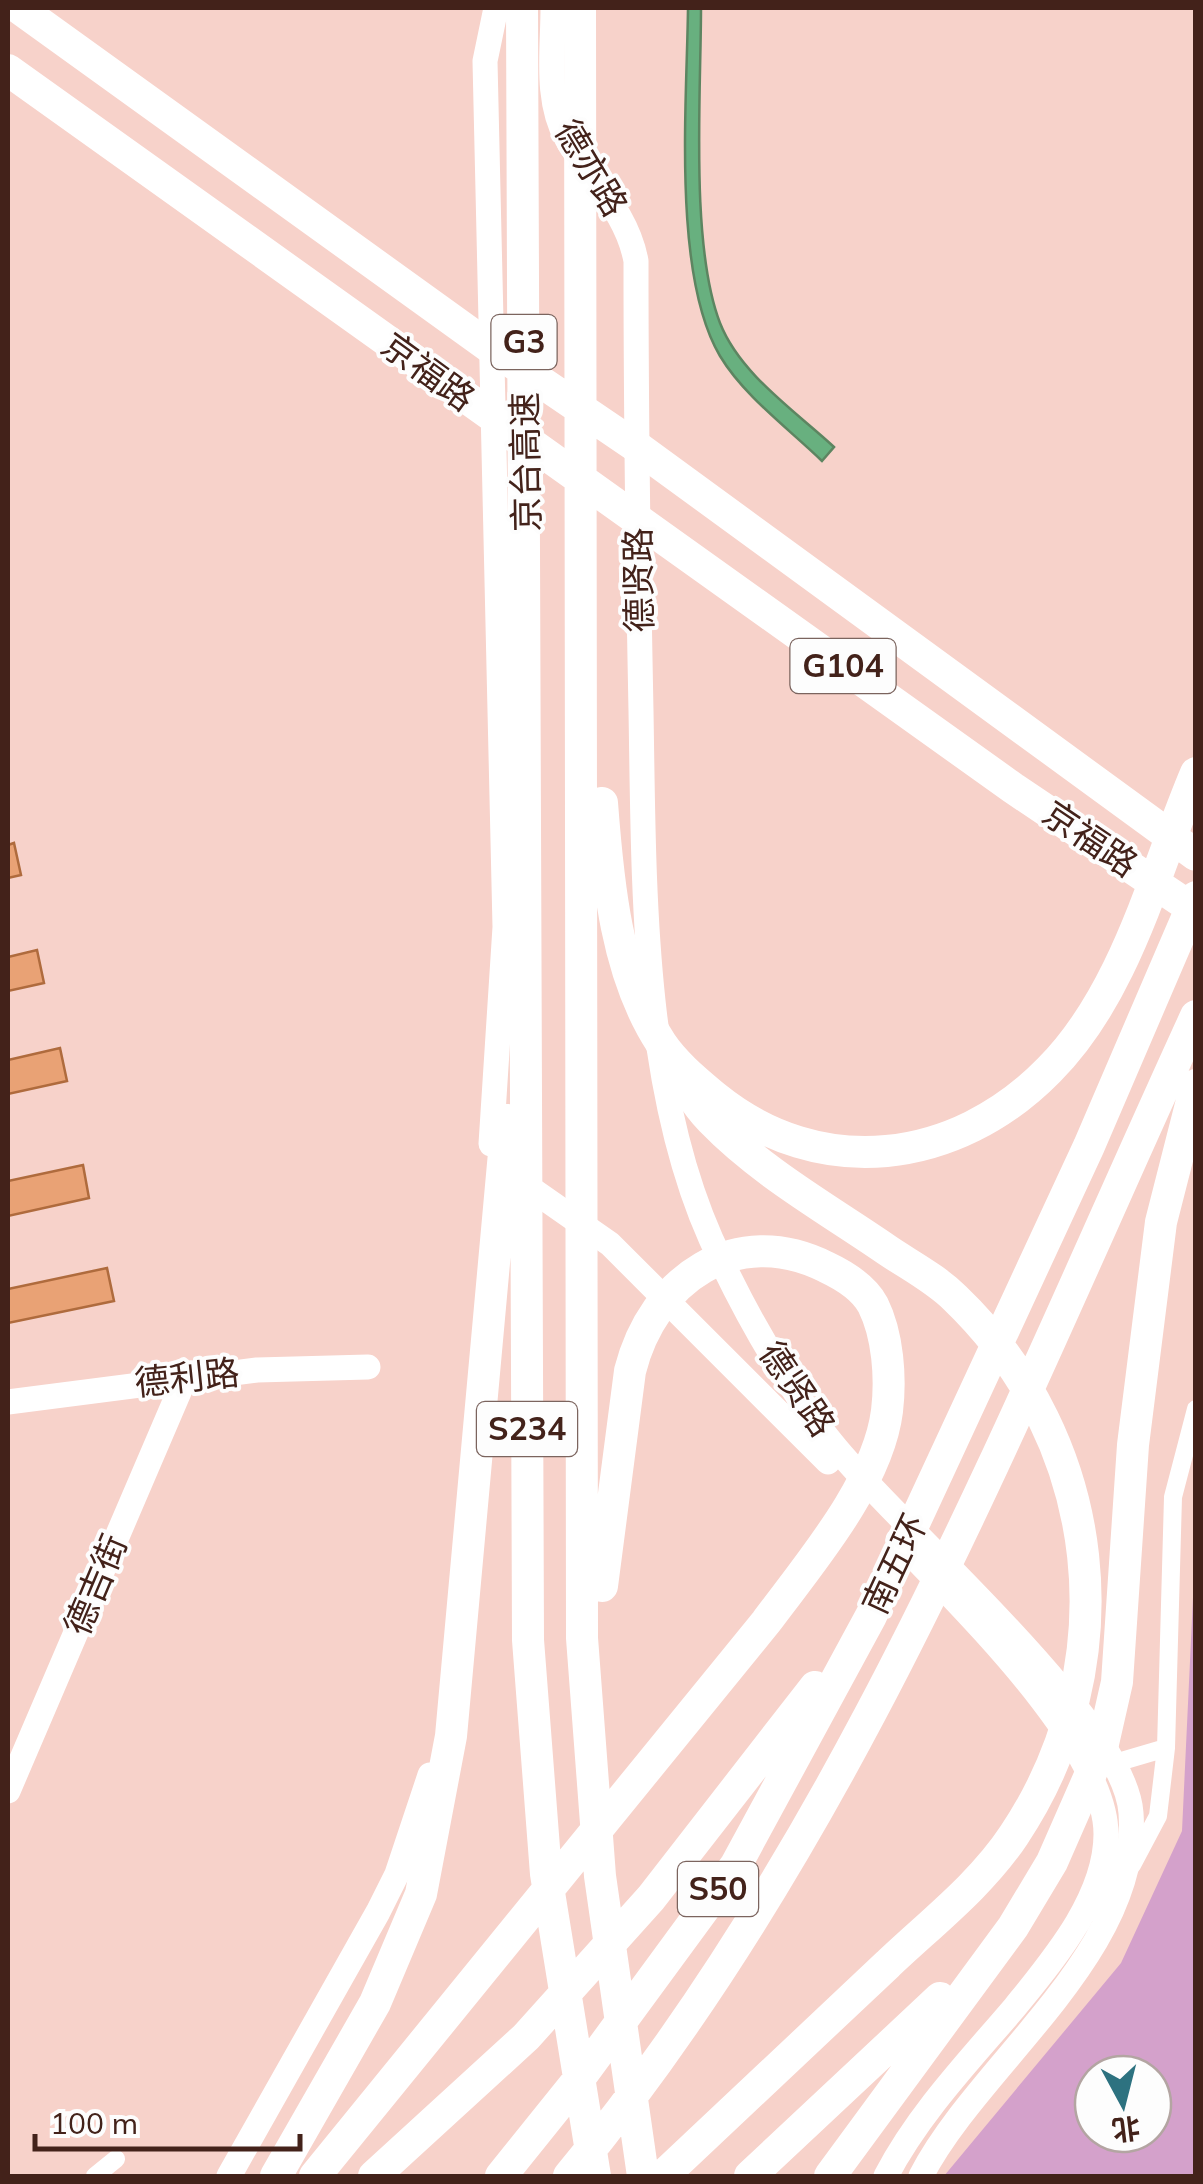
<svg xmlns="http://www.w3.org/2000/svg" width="1203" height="2184" font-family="Mulish,'Noto Sans SC',sans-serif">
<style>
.green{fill:#d4a1cb;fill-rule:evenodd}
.water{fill:#68b07f;stroke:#5d8561;stroke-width:2.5}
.building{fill:#e9a275;stroke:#af6b3d;stroke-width:2.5}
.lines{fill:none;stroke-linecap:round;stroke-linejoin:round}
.street{stroke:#fff;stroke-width:18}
.secondary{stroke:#fff;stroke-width:25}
.highway{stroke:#fff;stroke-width:32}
.labels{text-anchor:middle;stroke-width:8;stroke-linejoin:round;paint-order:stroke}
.shield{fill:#fdfdfd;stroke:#7b645e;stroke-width:2.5}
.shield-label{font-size:32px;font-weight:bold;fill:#43221a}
.street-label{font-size:35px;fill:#43221a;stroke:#fdfdfd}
</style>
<rect width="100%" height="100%" fill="#f7d2ca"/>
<!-- green -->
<path class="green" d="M1195 1555V2176H944L1121 1963 1182 1831ZM1093 2074H1153V2134H1093Z"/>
<!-- water -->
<path class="water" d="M688 8H701C701 93 690 245 720 323 740 374 795 411 834 447L822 461C789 429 744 396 720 356 672 275 687 102 688 8Z"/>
<!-- building -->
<path class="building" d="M14 843 21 875 8 878V845Z
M37 950 44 983 8 991V957Z
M60 1048 67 1081 8 1094V1060Z
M83 1165 89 1198 8 1216V1181Z
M107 1268 114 1301 8 1323V1289Z"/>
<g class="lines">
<!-- street -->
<path class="street" d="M1115 1763 1166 1748
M1132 1865 1158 1816 1166 1748 1173 1497 1196 1409
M95 2176 116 2159"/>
<!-- secondary -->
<path class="secondary" d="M553 8C553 51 545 100 567 139 591 181 627 212 636 261 636 411 638 561 641 711 644 880 641 1082 711 1239 742 1307 779 1373 824 1433 888 1519 1125 1717 1131 1813 1141 1953 979 2063 921 2176
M491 1144 505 927 485 61 496 8
M514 1177 610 1244 828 1462
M8 1402 257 1370 368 1367
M8 1791 185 1378
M229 2176 378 1912 397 1874 430 1775
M886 2176C919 2113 969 2061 1015 2007 1053 1960 1106 1898 1106 1834 1106 1745 958 1605 898 1540"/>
<!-- highway -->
<path class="highway" d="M19 8 491 348 637 447 1196 855
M522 8 528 1640 546 1874 595 2176
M580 8 582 1638 600 1876 643 2176
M8 70 1013 788 1196 911
M602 803C608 883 616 974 661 1043 675 1064 696 1081 715 1097 820 1182 956 1165 1049 1070 1126 993 1154 872 1196 773
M662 1045C677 1071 690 1098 711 1120 761 1172 829 1210 887 1250 909 1265 936 1279 955 1298 1104 1441 1128 1664 1014 1835 981 1885 930 1924 888 1964 813 2035 738 2106 663 2176
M276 2176 375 2003 421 1894 451 1736 507 1120
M315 2176 766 1622C809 1564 878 1484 887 1411 891 1378 888 1335 873 1305 864 1288 843 1275 826 1267 736 1222 653 1279 630 1371L602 1586
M374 2176 526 2037 651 1898 815 1687
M501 2176 579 2079 736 1865 871 1616 1089 1146 1196 897
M569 2176C850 1837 1014 1413 1196 1016
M750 2176 940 1998
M830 2176 1013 1927 1052 1862 1102 1748 1117 1682 1133 1445 1161 1222 1196 1085"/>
</g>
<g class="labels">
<!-- shield labels -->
<g class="shield">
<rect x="491.5" y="315" width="65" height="54" rx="8"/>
<rect x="790.5" y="639" width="105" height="54" rx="8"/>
<rect x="477" y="1402" width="100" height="54" rx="8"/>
<rect x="678" y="1862" width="80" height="54" rx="8"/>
</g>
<g class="shield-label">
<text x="524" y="353">G3</text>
<text x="843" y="677">G104</text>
<text x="527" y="1440">S234</text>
<text x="718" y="1900">S50</text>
</g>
<!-- street labels -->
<g class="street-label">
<text transform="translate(591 168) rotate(59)" y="12">德亦路</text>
<text transform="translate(428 372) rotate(36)" y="12">京福路</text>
<text transform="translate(526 462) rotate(-91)" y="12">京台高速</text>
<text transform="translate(639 580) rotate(-91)" y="12">德贤路</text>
<text transform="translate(1090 839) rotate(34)" y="12">京福路</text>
<text transform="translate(187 1378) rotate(-6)" y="12">德利路</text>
<text transform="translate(797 1389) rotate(56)" y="12">德贤路</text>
<text transform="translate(895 1564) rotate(-65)" y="12">南五环</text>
<text transform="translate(96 1585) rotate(-67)" y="12">德吉街</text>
</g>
</g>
<!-- border -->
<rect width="1203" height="2184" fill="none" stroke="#43221a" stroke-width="20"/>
<!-- north arrow -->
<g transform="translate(1123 2104) rotate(173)"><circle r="48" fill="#fdfdfd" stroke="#b3a5a2" stroke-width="2.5"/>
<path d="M0-8L18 38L0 25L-18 38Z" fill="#2d7280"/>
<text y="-15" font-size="28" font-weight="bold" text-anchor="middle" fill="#43221a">北</text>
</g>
<!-- scale -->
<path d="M35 2134v15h265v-15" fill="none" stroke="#43221a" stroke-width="5"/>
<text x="50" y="2134" font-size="30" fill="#43221a" stroke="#fdfdfd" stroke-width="8" paint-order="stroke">100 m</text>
</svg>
